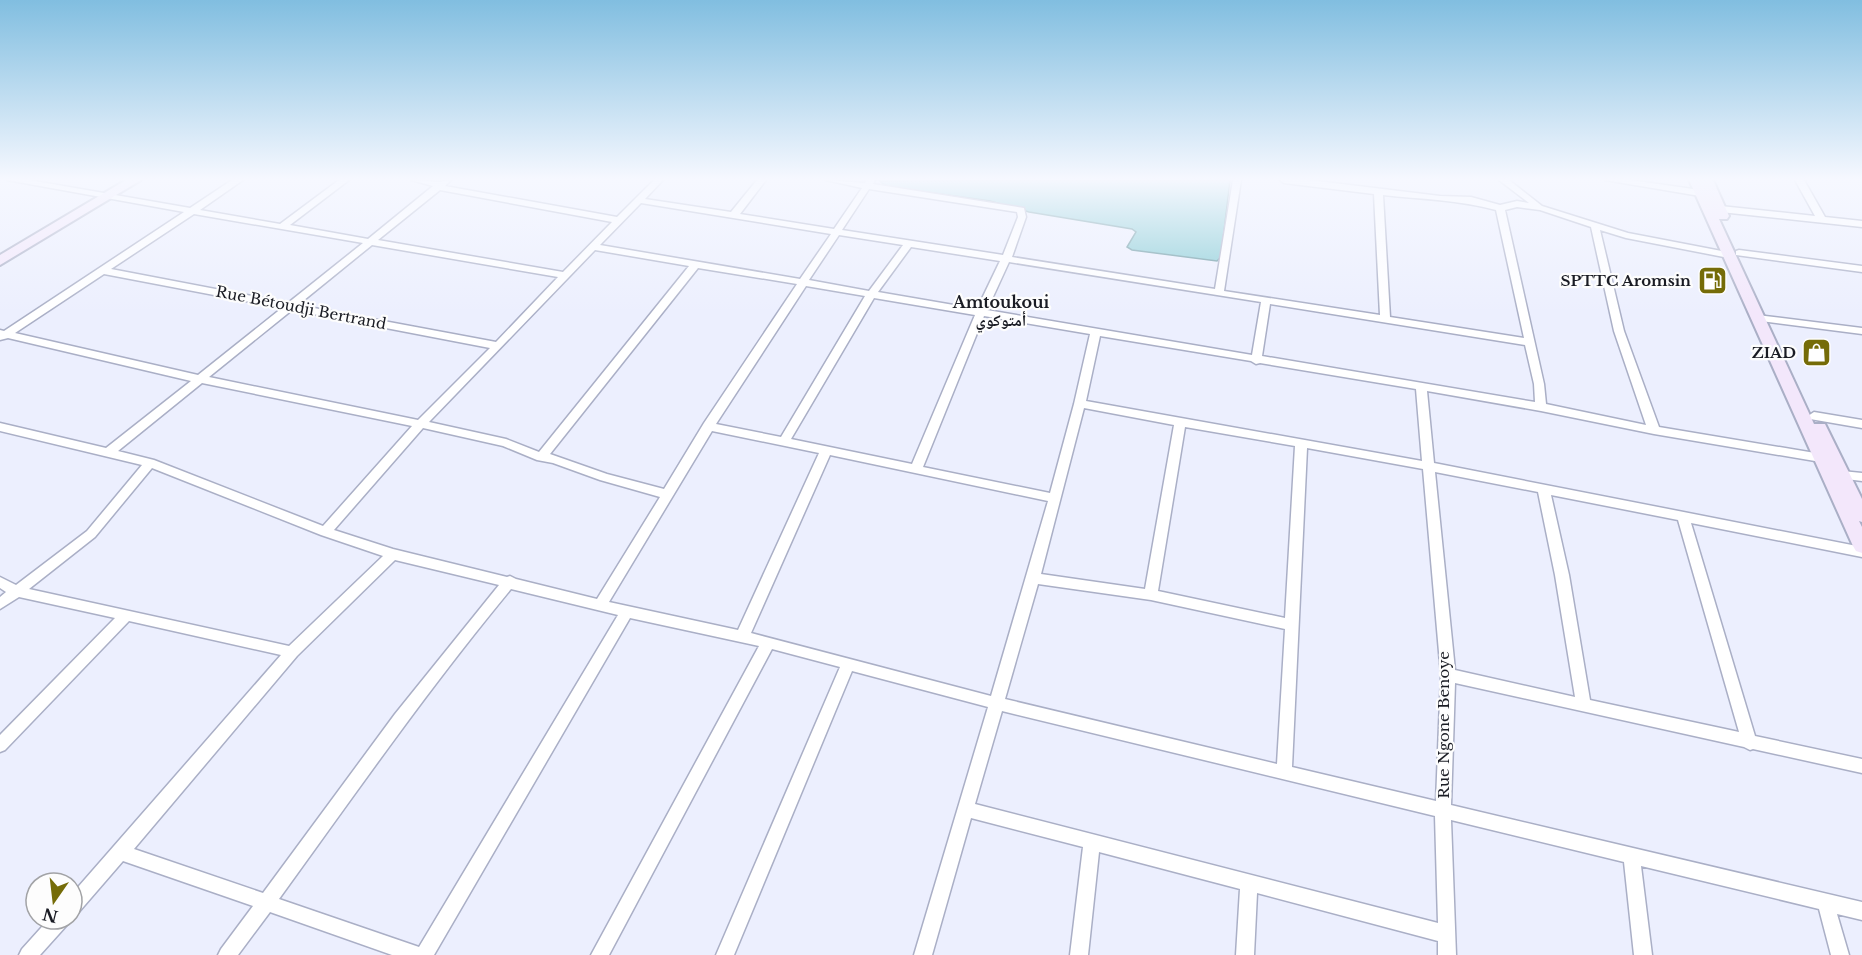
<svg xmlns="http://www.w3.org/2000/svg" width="1862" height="955" font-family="'Libre Baskerville','Noto Naskh Arabic',serif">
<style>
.water{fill:#88ccd5;stroke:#6797a0;stroke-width:1.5}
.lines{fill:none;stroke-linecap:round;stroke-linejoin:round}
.street-casing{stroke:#aaafc6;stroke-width:3}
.secondary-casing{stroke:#aaafc6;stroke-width:4}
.street{fill:#fff;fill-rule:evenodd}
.secondary{fill:#f3e7fb;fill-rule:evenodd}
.labels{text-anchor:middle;stroke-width:4.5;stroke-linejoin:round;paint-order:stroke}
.poi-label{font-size:15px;font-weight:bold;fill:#1a1c24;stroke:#fdfdfd;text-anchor:end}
.street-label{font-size:15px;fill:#1a1c24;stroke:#fdfdfd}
.neighbourhood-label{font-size:16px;font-weight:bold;fill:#1a1c24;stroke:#fdfdfd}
</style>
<rect width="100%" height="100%" fill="#eceffe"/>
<!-- water -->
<path class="water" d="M1230 180 1221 257 1217 261 1132 250 1127 247 1136 232 1132 229 1029 212 990 201 891 187 883 184 880 181Z"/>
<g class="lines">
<defs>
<path id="street" d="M7 180H29L190 208 232 180H243L200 210 280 224 339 180H349L290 225 368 239 433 186 411 180 439 182 451 180 445 186 617 217 654 180H663L645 199 731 212 757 180H766L740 214 834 229 862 188 826 180 865 183 866 180H875L873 184 1024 208 1026 217 1012 257 1215 289 1233 180H1241L1224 291 1380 315 1374 194 1284 183 1280 180H1309L1440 196 1471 197 1500 205 1517 201 1529 203 1499 180H1509L1542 206 1628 233 1732 253V257L1729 258 1626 238 1600 230 1624 331 1659 427 1821 454 1827 458 1825 461 1821 462 1654 434 1541 411 1427 391 1434 463 1862 547V557L1691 523 1755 736 1862 759V773L1753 749 1750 750 1744 747 1455 683 1451 805 1862 902V920L1837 914 1849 955H1831L1819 909 1641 866 1652 955H1634L1624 862 1451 820 1456 955H1438V941L1257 893 1254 955H1236L1240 889 1099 852 1088 955H1070L1083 847 971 818 932 955H914L988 707 852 671 734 955H716L840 667 772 649 609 955H591L759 646 630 618 434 955H392L270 912 238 955H218L221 949 253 906 123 861 78 913 72 915V894L281 655 129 621 5 750 0 752V735L115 618 19 597 0 609V597L6 592 0 588V577L16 585 87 531 142 465 0 431V423L106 448 191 381 8 338 0 340V330L4 331 184 212ZM869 189 1017 212 1018 217 1003 255 842 230ZM440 190 612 222 563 272 378 240ZM1383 195C1420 199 1460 200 1496 210L1524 338 1390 317ZM641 203 831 234 800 279 600 245ZM1517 207 1540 210 1591 227 1614 331 1646 425 1546 404 1544 384 1505 210ZM194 214 363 243 288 303 111 269ZM839 235 903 245 869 291 809 280ZM372 245 558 277 496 342 298 305ZM911 247 1000 261 977 309 878 292ZM595 250 689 266 539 452 506 439 429 422ZM1009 262 1261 302 1252 355 987 310ZM698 268 797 284 704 423 664 489 607 474 550 454ZM104 274 282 308 198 375 15 333ZM806 286 865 296 781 437 716 424ZM874 298 975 315 912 464 791 439ZM1270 304 1525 345 1534 384 1535 402 1262 356ZM292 310 490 348 418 420 209 377ZM984 316 1090 334 1074 404 1050 493 923 467ZM1100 336 1251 361 1256 364 1260 363 1416 389 1422 461 1086 401ZM202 383 412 426 323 526 154 460 118 451ZM1084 408 1174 425 1145 589 1041 574ZM1185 427 1295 446 1285 618 1158 591ZM423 428 503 446 537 460 553 463 600 480 660 497 597 599 516 579 510 576 507 577 393 549 334 530ZM712 431 819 453 738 630 609 602ZM1307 448 1423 469 1441 675 1436 801 1292 767ZM830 455 1048 501 991 696 751 633ZM152 468 321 535 383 556 289 646 29 589 95 537ZM1435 472 1538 492 1555 575 1575 697 1455 670ZM1551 495 1678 520 1739 732 1590 700 1569 575ZM395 560 499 585 395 714 263 893 134 849 297 656ZM1038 584 1151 600 1285 629 1277 764 1005 699ZM511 589 618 615 419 947 279 899C355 794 429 688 511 589ZM1002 711 1435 816 1438 923 975 804Z
M1605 180H1630L1700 190 1704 193 1700 196Z
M1795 180H1804L1825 217 1862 221V227L1711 211 1707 208 1711 205 1815 216Z
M1739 250 1862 266V272L1736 255V251Z
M1757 315 1862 328V334L1753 320 1752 318Z
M1814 412 1862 420V428L1810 419 1808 416Z
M1842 471 1862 473V481L1838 478 1836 475Z
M49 919H70L67 925 40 955H19L22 949Z"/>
<path id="secondary" d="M126 180H141L0 265V255Z
M1689 180H1701L1705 189 1701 180H1713L1729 216 1727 219H1719L1814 424H1825L1862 499V522L1859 521 1862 527V553L1856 551 1853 546Z"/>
</defs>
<!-- street casing -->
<use href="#street" class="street-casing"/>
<!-- secondary casing -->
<use href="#secondary" class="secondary-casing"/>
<!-- street -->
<use href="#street" class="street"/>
<!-- secondary -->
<use href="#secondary" class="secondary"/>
</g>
<!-- sky -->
<linearGradient id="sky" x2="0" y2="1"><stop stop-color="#81bee0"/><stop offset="0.57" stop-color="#f6f8ff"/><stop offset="1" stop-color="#f6f8ff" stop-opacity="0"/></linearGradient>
<rect width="1862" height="314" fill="url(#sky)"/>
<!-- icons -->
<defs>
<symbol id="fuel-square" viewBox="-11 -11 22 22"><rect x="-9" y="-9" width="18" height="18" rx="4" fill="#756c08" stroke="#fdfdfd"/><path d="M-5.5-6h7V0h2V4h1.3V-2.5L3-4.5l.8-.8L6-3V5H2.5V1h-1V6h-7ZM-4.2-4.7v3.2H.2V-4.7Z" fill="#fff"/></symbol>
<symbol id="shop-square" viewBox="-11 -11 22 22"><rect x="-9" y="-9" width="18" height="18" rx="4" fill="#756c08" stroke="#fdfdfd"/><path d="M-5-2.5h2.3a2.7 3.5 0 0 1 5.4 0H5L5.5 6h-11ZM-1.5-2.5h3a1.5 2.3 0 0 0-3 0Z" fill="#fff"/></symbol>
</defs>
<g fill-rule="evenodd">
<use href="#fuel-square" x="1696" y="264" width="33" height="33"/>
<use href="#shop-square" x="1800" y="336" width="33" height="33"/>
</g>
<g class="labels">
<!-- poi labels -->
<g class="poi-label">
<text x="1691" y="286">SPTTC Aromsin</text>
<text x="1796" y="358">ZIAD</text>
</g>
<!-- street labels -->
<g class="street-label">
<text transform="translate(301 308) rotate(11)" y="5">Rue Bétoudji Bertrand</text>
<text transform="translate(1444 725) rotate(-90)" y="5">Rue Ngone Benoye</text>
</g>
<!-- neighbourhood labels -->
<g class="neighbourhood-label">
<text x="1001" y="308">Amtoukoui<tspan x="1001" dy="18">أمتوكوي</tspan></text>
</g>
</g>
<!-- north arrow -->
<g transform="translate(54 901) rotate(194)"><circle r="28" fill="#fdfdfd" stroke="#a2a3a6" stroke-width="1.5"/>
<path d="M0-4.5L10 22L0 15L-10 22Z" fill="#756c08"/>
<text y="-9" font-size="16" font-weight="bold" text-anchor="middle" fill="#1a1c24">N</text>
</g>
</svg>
